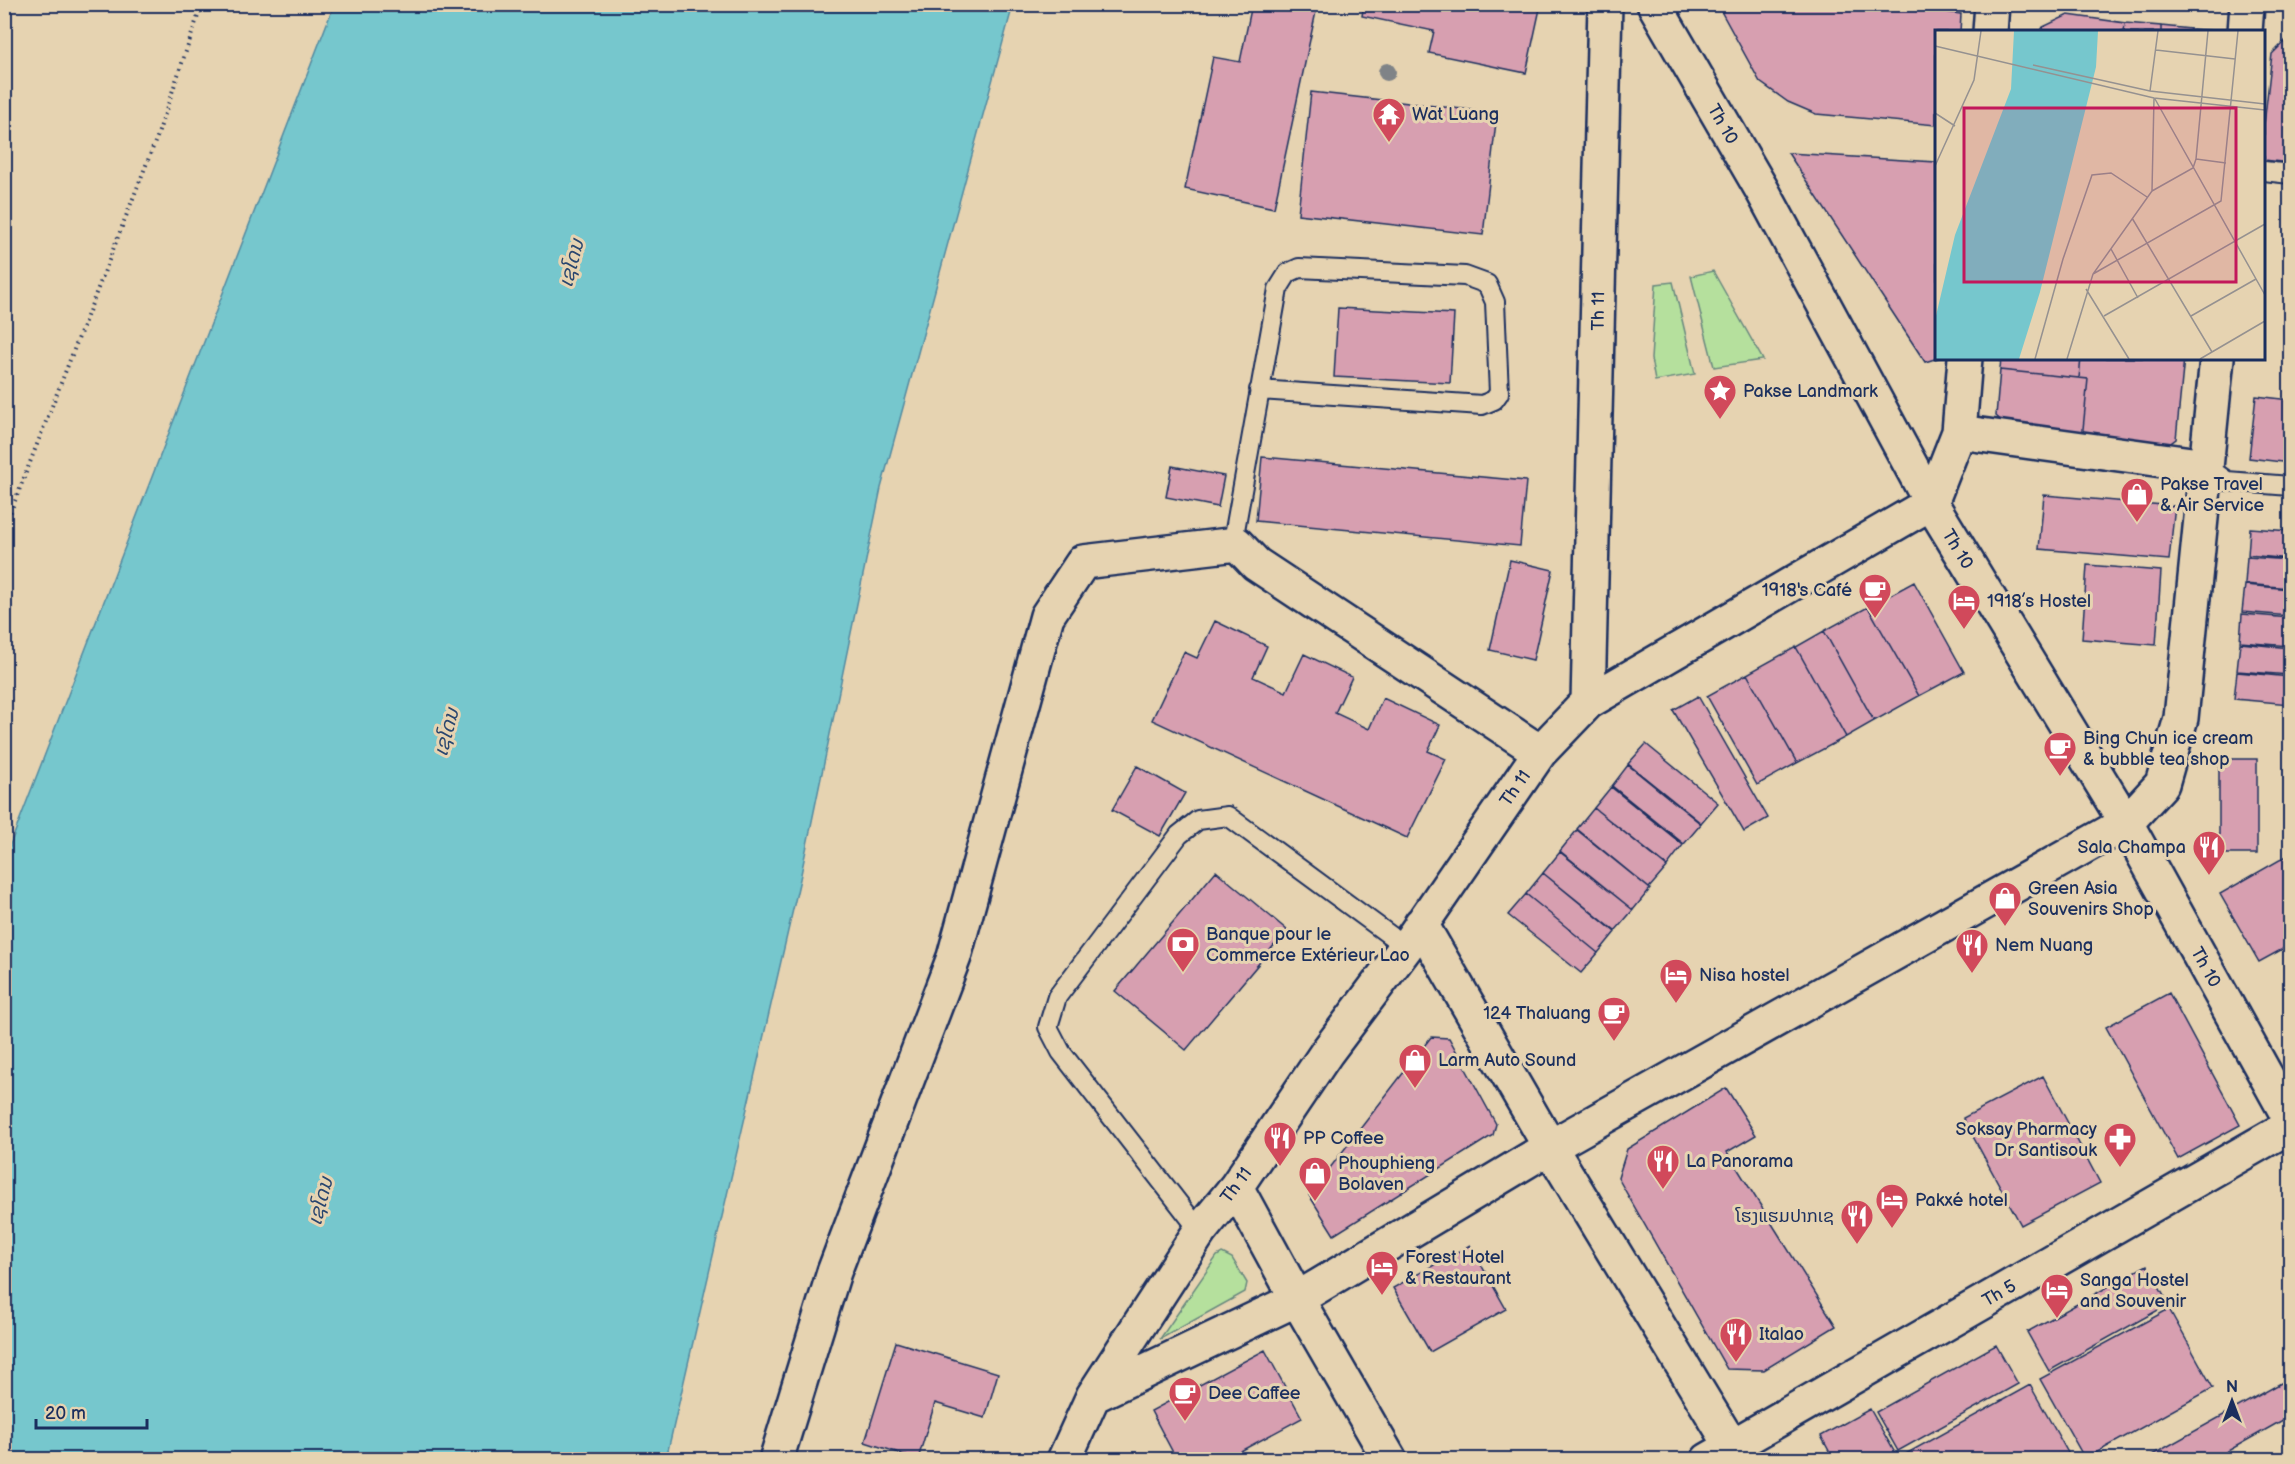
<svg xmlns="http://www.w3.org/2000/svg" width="2295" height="1464" font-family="'Balsamiq Sans','Noto Sans Lao',sans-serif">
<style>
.green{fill:#b5e09d;stroke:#68887e;stroke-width:1.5}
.water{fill:#76c7cd;stroke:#528aa1;stroke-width:1.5}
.building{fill:#d79fb0;stroke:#1b2f5e;stroke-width:1.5}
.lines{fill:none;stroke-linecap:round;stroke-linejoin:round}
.lane-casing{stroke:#1b2f5e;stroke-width:22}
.street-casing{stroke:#1b2f5e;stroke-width:38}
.path{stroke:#1b2f5e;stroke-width:4;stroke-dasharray:1.5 4.5;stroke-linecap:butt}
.lane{stroke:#e6d3b1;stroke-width:18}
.street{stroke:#e6d3b1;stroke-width:33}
.tree{fill:#7f8387}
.labels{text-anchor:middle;stroke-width:6;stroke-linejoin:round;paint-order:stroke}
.poi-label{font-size:18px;fill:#1b2f5e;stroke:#e6d3b1;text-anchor:start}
.street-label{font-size:18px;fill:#1b2f5e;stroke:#e6d3b1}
.water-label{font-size:20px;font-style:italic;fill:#29466f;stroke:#e6d3b1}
.inset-road{fill:none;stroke:#959190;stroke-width:1.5}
.view{fill:#c2185b;fill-opacity:0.15;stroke:#c2185b;stroke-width:3}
.inset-edge{fill:none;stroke:#1b2f5e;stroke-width:3}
</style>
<rect width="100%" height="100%" fill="#e6d3b1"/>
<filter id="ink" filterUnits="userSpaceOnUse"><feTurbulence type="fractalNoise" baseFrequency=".0167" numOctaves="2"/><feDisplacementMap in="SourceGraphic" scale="12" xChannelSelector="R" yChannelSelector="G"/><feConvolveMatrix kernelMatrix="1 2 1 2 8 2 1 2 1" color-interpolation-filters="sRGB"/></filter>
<g filter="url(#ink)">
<!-- green -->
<path class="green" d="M1713 271 1763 360 1714 367 1691 276Z
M1673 282 1695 374 1655 381 1651 359 1656 284Z
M1222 1253 1232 1258 1247 1283 1245 1292 1160 1339 1217 1256Z"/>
<!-- water -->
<path class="water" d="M334 5H1013L881 488 800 879 666 1459H5V858Z"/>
<!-- building -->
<path class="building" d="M1252 4H1307L1317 7 1274 208 1185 189 1213 57 1240 62Z
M1364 4H1541L1526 73 1429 53 1434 31 1362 16Z
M1726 4H1880L1961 14 1960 32H1936V125L1816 114 1788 102 1760 82 1722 13Z
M2068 15 2125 23 2124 32H2040L2043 27Z
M2125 23 2161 26V32H2124Z
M2161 26 2190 29 2189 32H2161Z
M2190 29 2215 31V32H2189Z
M2288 38H2290V163L2264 160V125L2272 54Z
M1311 92 1497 113 1483 235 1298 214Z
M1788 153 1936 162 1938 358 1925 362Z
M1338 308 1454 314 1450 383 1334 377Z
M2001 358H2081L2079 378 2000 370Z
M2081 358H2184L2176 439 2165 447 2082 439 2088 379 2079 378Z
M2000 370 2088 379 2082 439 2016 433 1996 416Z
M2256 396 2290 400V463L2249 458Z
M1262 457 1526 481 1520 546 1256 521Z
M1172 466 1224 476 1218 507 1166 497Z
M2044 495 2175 506 2169 560 2039 549Z
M2250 528 2290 531V559L2248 555Z
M2247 557 2290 560V588L2245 584Z
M1510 560 1553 570 1533 660 1490 650Z
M2087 565 2161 571 2156 645 2082 639Z
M1914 582 1964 672 1919 696 1868 607Z
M2245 585 2290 589V616L2242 612Z
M1868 607 1919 696 1874 721 1824 631Z
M2242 614 2290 618V646L2240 642Z
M1215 621 1267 646 1253 677 1286 692 1304 654 1352 677 1335 713 1369 729 1383 698 1440 725 1428 751 1446 759 1407 838 1152 720 1184 652 1197 658Z
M1824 631 1874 721 1846 737 1796 647Z
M2240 643 2290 648V675L2237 671Z
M1796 647 1846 737 1797 763 1747 674Z
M2237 672 2290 677V704L2234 699Z
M1747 674 1797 763 1757 785 1707 696Z
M1698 696 1768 818 1744 832 1673 710Z
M1646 744 1718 803 1701 823 1628 764Z
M2219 759H2257V854H2219Z
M1628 765 1701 824 1684 844 1612 786Z
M1137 766 1185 793 1160 836 1112 810Z
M1611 787 1683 845 1667 866 1594 808Z
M1594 808 1667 867 1649 888 1577 829Z
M1577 830 1650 889 1633 910 1560 851Z
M1560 852 1633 910 1615 931 1543 873Z
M2290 854V945L2259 962 2220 894Z
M1216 871 1287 930 1186 1050 1115 991Z
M1543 873 1615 932 1598 953 1526 894Z
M1526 894 1598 953 1581 973 1508 915Z
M2169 993 2240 1125 2178 1159 2106 1027Z
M1431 1037 1449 1038 1496 1124 1493 1135 1334 1235 1309 1195Z
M2043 1076 2100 1183 2021 1225 1963 1118Z
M1726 1088 1756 1135 1727 1152 1836 1326 1764 1370 1727 1369 1618 1178 1627 1149Z
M1470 1245 1506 1309 1430 1352 1393 1288Z
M2147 1265 2169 1304 2049 1371 2027 1332Z
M2169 1309 2213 1388 2085 1459 2040 1379Z
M896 1342 998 1373 985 1418 935 1403 918 1459 865 1442Z
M1996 1345 2018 1384 1898 1451 1876 1412Z
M1265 1350 1302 1418 1224 1460H1177L1151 1411Z
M2290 1378V1416L2212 1460H2143Z
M2030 1385 2072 1460H1904L1902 1456Z
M1870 1409 1899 1460H1834L1821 1436Z"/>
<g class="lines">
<defs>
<path id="lane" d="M2264 171 2290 174
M2206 466 2227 481 2290 486
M1237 544 1235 530 1278 289 1288 273 1299 268 1465 276 1487 284 1495 302 1499 393 1494 400 1482 405 1259 390
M1200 1231 1061 1052 1048 1027 1057 997 1179 835 1198 820 1228 816 1406 947"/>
<path id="street" d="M1654 4 1762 190 1931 503 2126 823 2290 1119
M1990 32 1992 4
M2245 32 2247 4
M1959 432 2206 466
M1588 702 1931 503 1959 432 1965 358
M1421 924 1550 1147 1740 1460
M1236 1187 1297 1299 1390 1460
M1093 1396 1297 1299 1550 1147 2126 823 2162 784 2181 718 2217 358
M776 1460 834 1272 954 957 1047 616 1083 562 1237 544 1256 564 1540 752
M1064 1460 1093 1396 1200 1231 1236 1187 1327 1052 1406 947 1540 752 1588 702 1605 4
M1708 1460 2290 1126"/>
</defs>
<!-- lane casing -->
<use href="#lane" class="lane-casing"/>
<!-- street casing -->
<use href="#street" class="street-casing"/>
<!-- path -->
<path class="path" d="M4 529 157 137 202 4"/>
<!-- lane -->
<use href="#lane" class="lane"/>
<!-- street -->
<use href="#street" class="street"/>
</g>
<!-- trees -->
<circle class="tree" cx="1387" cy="72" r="9"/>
</g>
<!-- icons -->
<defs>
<symbol id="temple-pin" viewBox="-11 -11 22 30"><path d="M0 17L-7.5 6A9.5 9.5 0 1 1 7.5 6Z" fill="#d1495b" stroke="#e6d3b1"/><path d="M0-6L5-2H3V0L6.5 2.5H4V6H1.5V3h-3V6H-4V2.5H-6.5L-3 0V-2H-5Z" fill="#fff"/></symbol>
<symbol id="sight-pin" viewBox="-11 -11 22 30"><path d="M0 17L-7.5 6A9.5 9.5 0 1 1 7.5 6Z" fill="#d1495b" stroke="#e6d3b1"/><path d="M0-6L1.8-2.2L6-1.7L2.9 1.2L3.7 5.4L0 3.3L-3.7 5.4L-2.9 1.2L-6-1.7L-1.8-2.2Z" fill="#fff"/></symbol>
<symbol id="shop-pin" viewBox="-11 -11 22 30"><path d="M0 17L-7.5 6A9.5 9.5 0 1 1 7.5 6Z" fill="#d1495b" stroke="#e6d3b1"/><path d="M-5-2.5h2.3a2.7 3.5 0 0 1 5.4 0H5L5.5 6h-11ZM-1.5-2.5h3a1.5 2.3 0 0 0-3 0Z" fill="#fff"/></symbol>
<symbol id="cafe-pin" viewBox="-11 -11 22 30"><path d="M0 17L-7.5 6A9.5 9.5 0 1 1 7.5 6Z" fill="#d1495b" stroke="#e6d3b1"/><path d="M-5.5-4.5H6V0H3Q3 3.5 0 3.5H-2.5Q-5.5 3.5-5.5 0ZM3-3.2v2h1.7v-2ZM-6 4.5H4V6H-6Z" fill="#fff"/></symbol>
<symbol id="hotel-pin" viewBox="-11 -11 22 30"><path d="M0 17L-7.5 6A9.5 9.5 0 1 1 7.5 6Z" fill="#d1495b" stroke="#e6d3b1"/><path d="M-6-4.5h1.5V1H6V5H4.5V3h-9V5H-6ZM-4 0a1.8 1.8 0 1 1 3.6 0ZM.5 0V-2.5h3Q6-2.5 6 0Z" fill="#fff"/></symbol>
<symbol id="restaurant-pin" viewBox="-11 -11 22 30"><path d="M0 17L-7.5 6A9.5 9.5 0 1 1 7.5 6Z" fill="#d1495b" stroke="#e6d3b1"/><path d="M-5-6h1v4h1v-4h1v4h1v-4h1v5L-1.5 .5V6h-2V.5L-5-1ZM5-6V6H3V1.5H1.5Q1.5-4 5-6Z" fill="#fff"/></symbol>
<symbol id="bank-pin" viewBox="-11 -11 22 30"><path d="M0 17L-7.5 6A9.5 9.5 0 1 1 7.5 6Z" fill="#d1495b" stroke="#e6d3b1"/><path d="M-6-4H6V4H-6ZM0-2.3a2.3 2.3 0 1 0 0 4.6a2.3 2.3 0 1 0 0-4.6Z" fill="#fff"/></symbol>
<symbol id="pharmacy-pin" viewBox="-11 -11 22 30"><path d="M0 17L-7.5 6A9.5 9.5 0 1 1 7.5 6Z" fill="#d1495b" stroke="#e6d3b1"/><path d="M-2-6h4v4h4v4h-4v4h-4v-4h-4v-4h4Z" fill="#fff"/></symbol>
</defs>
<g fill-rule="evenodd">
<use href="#temple-pin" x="1370" y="95" width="38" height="52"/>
<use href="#sight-pin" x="1701" y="372" width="38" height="52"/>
<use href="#shop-pin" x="2118" y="475" width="38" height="52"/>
<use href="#cafe-pin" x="1856" y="571" width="38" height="52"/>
<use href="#hotel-pin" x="1945" y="582" width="38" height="52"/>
<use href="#cafe-pin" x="2041" y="729" width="38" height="52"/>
<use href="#restaurant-pin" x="2190" y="828" width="38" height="52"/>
<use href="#shop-pin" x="1986" y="879" width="38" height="52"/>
<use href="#bank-pin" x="1164" y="925" width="38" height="52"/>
<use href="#restaurant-pin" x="1953" y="926" width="38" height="52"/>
<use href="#hotel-pin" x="1657" y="956" width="38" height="52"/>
<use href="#cafe-pin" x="1595" y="994" width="38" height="52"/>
<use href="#shop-pin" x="1396" y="1041" width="38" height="52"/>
<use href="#restaurant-pin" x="1261" y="1119" width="38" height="52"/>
<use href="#pharmacy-pin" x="2101" y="1120" width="38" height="52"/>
<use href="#restaurant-pin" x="1644" y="1142" width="38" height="52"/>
<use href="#shop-pin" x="1296" y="1154" width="38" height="52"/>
<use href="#hotel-pin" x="1873" y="1181" width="38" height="52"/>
<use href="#restaurant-pin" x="1838" y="1197" width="38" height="52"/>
<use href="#hotel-pin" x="1363" y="1248" width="38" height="52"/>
<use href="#hotel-pin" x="2038" y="1271" width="38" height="52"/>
<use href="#restaurant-pin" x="1717" y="1315" width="38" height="52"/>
<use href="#cafe-pin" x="1166" y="1374" width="38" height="52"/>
</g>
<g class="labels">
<!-- poi labels -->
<g class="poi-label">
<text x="1412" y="120">Wat Luang</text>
<text x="1743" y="397">Pakse Landmark</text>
<text x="2160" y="490">Pakse Travel<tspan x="2160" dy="21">&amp; Air Service</tspan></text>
<text x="1852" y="596" text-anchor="end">1918's Café</text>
<text x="1987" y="607">1918’s Hostel</text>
<text x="2083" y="744">Bing Chun ice cream<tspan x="2083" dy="21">&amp; bubble tea shop</tspan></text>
<text x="2186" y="853" text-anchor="end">Sala Champa</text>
<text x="2028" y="894">Green Asia<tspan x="2028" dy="21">Souvenirs Shop</tspan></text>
<text x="1206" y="940">Banque pour le<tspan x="1206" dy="21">Commerce Extérieur Lao</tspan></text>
<text x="1995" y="951">Nem Nuang</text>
<text x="1699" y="981">Nisa hostel</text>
<text x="1591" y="1019" text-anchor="end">124 Thaluang</text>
<text x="1438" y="1066">Larm Auto Sound</text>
<text x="2097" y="1135" text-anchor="end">Soksay Pharmacy<tspan x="2097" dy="21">Dr Santisouk</tspan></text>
<text x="1303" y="1144">PP Coffee</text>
<text x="1686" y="1167">La Panorama</text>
<text x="1338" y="1169">Phouphieng<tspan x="1338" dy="21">Bolaven</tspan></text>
<text x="1915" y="1206">Pakxé hotel</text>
<text x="1834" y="1222" text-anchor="end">ໂຮງແຮມປາກເຊ</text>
<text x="1405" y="1263">Forest Hotel<tspan x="1405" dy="21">&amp; Restaurant</tspan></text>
<text x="2080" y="1286">Sanga Hostel<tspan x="2080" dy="21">and Souvenir</tspan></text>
<text x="1759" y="1340">Italao</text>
<text x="1208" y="1399">Dee Caffee</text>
</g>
<!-- street labels -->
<g class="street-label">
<text transform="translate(1723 124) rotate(60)" y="6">Th 10</text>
<text transform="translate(1598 311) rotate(-89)" y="6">Th 11</text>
<text transform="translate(1958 549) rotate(59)" y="6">Th 10</text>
<text transform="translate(1515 788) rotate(-55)" y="6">Th 11</text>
<text transform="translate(2206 967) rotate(61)" y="6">Th 10</text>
<text transform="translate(1236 1185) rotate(-53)" y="6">Th 11</text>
<text transform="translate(1999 1293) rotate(-30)" y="6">Th 5</text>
</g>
<!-- water labels -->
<g class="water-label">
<text transform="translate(571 263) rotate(-75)" y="7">ເຊໂດນ</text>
<text transform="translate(446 732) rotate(-75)" y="7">ເຊໂດນ</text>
<text transform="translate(320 1201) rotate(-75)" y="7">ເຊໂດນ</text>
</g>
</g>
<!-- overview -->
<g transform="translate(1935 30)">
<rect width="330" height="330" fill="#e6d3b1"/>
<path d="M79 1H163L161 37 105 262 84 329H0V290L20 205 76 59Z" fill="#76c7cd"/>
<path class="inset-road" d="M0 16 219 68 330 80M221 20 300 29M98 35 215 61 330 74M215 61 223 1M220 69 330 265M0 83 20 96M261 129 291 133M0 136 39 50 46 1M217 161 258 138 261 129 273 1M197 188 277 322M176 219 203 268M158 244 286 171 303 1M151 259 194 329M169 286 330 194M256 286 321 249M100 329 128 229 157 145 176 143 212 167M132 329 158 244 217 161 219 68M265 329 330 291"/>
<path class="view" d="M29 78H301V252H29Z"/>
<rect width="330" height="330" class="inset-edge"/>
</g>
<!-- margin -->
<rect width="2295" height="1464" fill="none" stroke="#e6d3b1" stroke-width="24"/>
<rect x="12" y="12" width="2271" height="1440" fill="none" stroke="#1b2f5e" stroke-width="2" filter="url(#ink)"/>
<!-- north arrow -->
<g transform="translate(2232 1401)" stroke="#e6d3b1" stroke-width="4.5" paint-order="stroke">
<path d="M0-4.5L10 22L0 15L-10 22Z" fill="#1b2f5e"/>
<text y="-9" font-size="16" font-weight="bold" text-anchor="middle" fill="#1b2f5e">N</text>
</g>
<!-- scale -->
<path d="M36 1419v9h111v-9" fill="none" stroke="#1b2f5e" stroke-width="3"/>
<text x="45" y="1419" font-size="18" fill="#1b2f5e" stroke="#e6d3b1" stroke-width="4.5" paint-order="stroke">20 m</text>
</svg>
